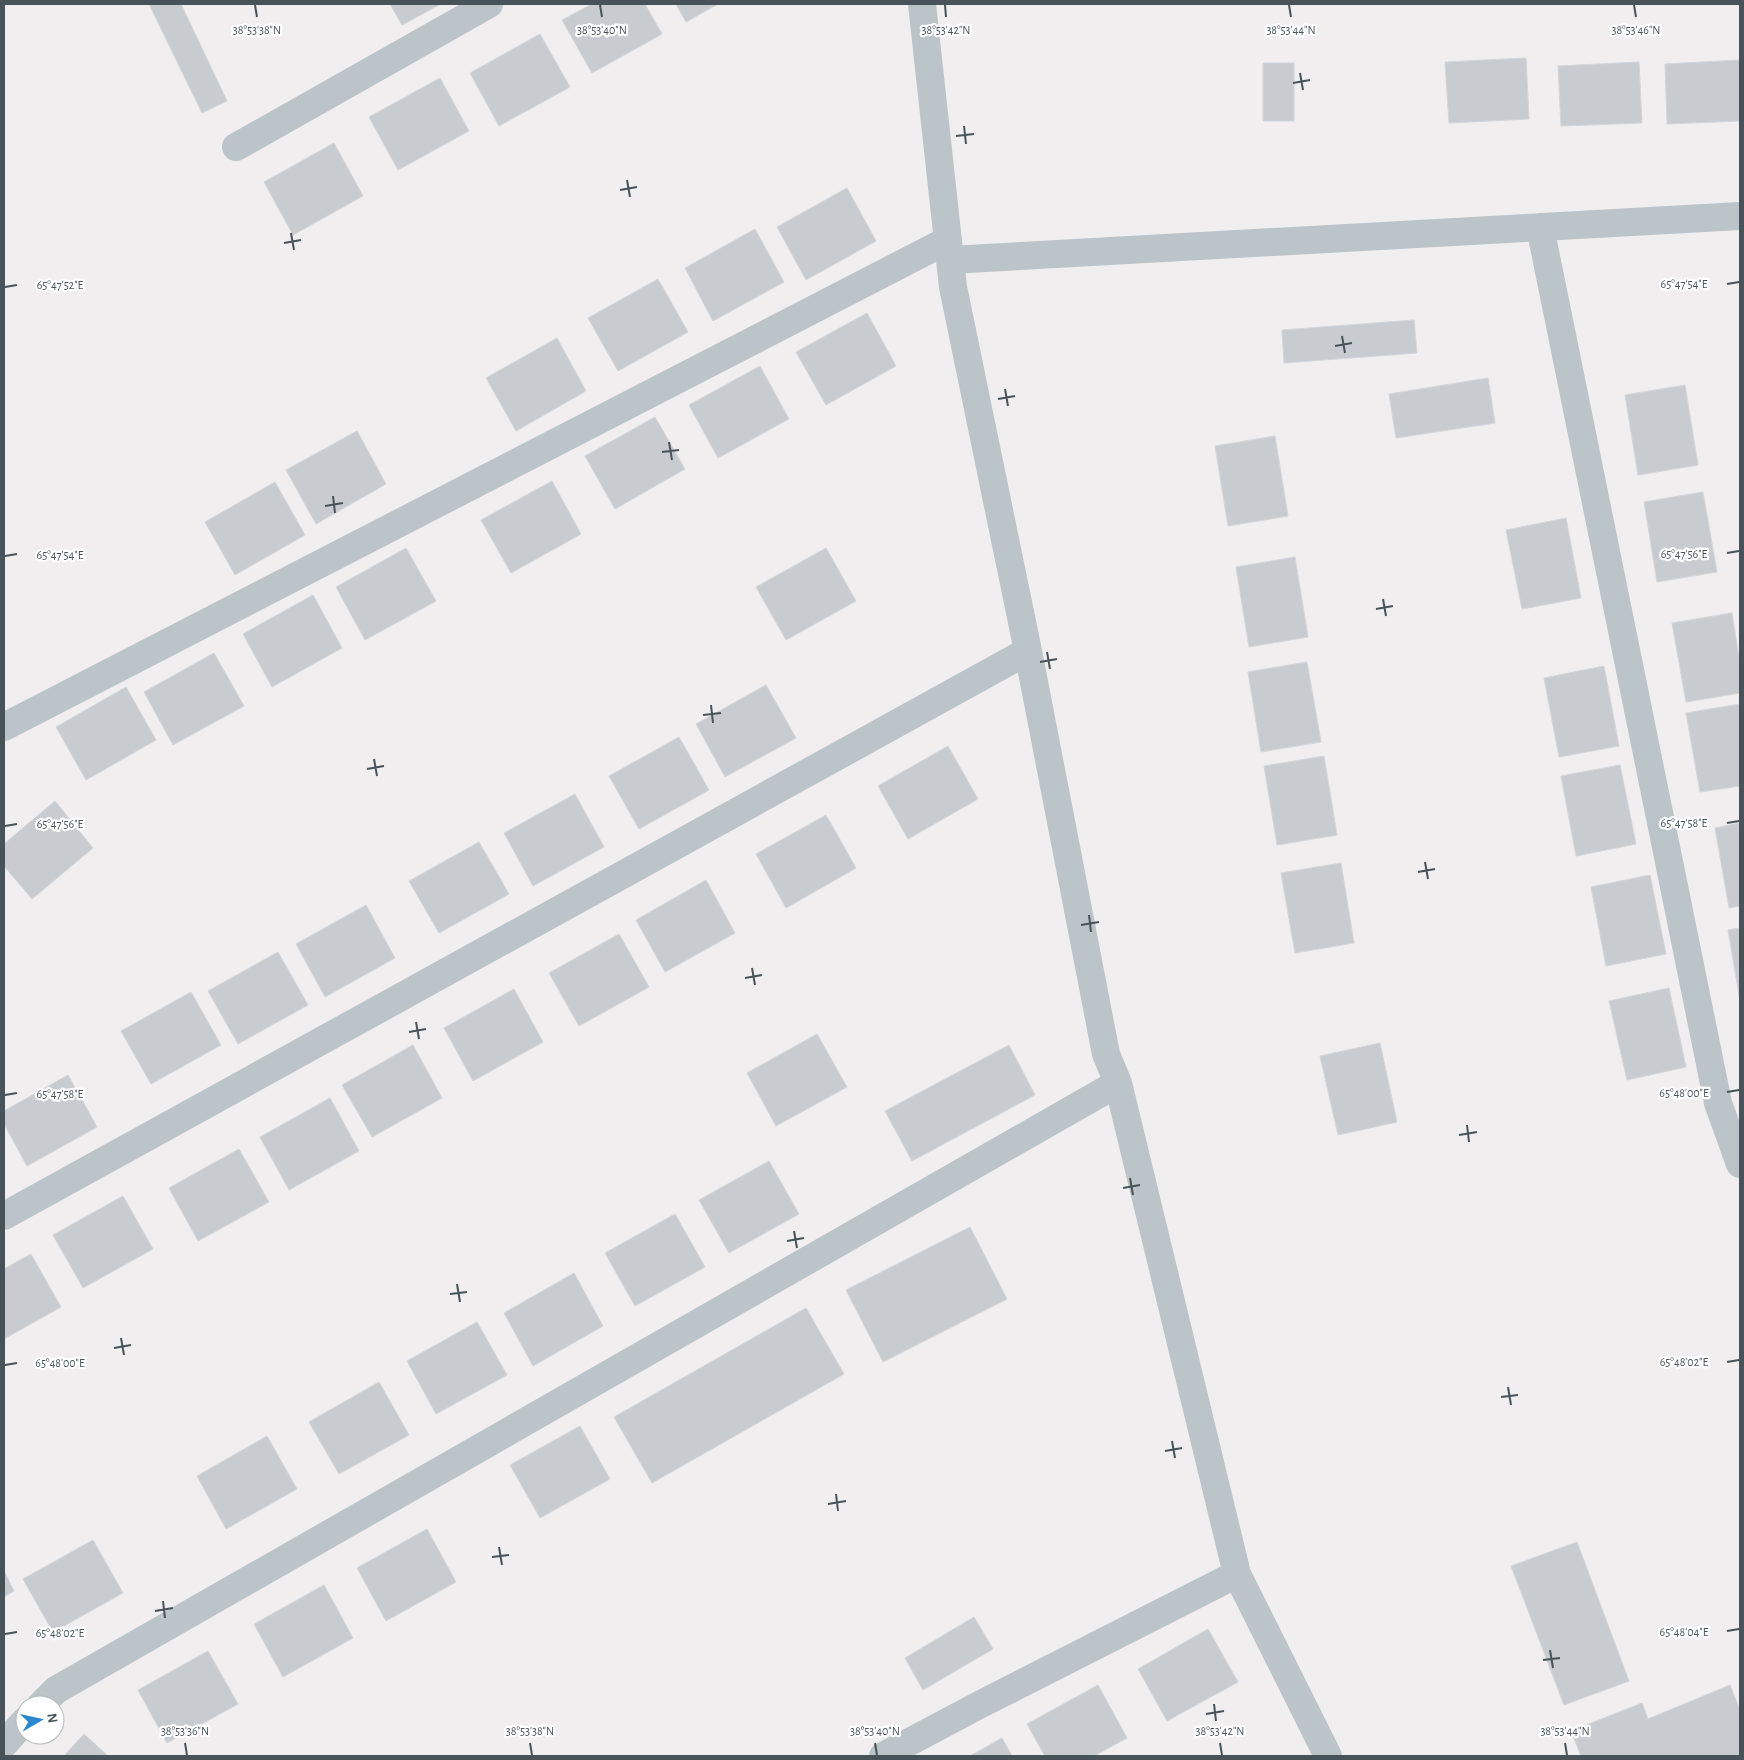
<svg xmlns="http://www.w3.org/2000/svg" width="1744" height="1760" font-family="'Alegreya Sans',sans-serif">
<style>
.building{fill:#c8ccd0;stroke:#d2d5d9}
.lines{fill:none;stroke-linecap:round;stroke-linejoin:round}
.minor{stroke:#bac4c9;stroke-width:28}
.ticks{fill:none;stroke:#475359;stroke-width:2}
.ticks-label{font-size:12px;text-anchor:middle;fill:#475359;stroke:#fff;stroke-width:4.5;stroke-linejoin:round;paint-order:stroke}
</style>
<rect width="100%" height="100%" fill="#f0eeee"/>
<!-- building -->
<path class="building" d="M149 4H181L227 101 202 113Z
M390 4H441L402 25Z
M592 4H645L662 34 592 73 562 20Z
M676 4H718L686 22Z
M540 34 570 87 499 126 470 73Z
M1526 58 1529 119 1449 123 1445 62Z
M1740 60V121L1667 124 1665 64Z
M1639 62 1642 123 1561 126 1558 66Z
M1263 63H1294V121H1263Z
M440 78 469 131 398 170 369 117Z
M334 143 363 196 293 235 264 182Z
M847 188 876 241 806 280 777 227Z
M755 229 784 282 713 321 685 268Z
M658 279 688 332 618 371 588 318Z
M867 313 896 366 826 405 796 352Z
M1414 320 1417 353 1284 363 1282 330Z
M557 338 586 391 516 431 486 378Z
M760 366 789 419 718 458 689 405Z
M1488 378 1495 423 1396 438 1389 394Z
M1685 385 1698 465 1638 475 1625 395Z
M655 417 685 469 615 509 585 456Z
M357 431 386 484 316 524 286 470Z
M1275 436 1288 516 1228 526 1215 446Z
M552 481 581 534 511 573 481 520Z
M275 482 305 535 235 575 205 522Z
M1703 492 1717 572 1657 582 1644 502Z
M1566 518 1581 598 1522 609 1506 530Z
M406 548 436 601 365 640 336 587Z
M826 548 856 601 786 640 756 587Z
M1295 557 1308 637 1249 647 1236 567Z
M313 595 342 648 272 687 243 634Z
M1732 613 1740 664V693L1686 702 1672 623Z
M214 653 244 706 173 745 144 692Z
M1307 662 1321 742 1261 752 1248 672Z
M1604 666 1619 746 1559 757 1544 678Z
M766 685 796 738 725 777 696 724Z
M126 687 156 740 86 780 56 727Z
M1740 704V786L1700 792 1686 713Z
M679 737 709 790 639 829 609 776Z
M948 746 978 799 908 839 878 786Z
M1324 756 1337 835 1277 845 1264 766Z
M1620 765 1636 844 1576 856 1561 776Z
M575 794 604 847 533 886 504 833Z
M55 801 93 848 32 899 4 866V844Z
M826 815 856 868 786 908 756 854Z
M1740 823V906L1729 908 1715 828Z
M479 842 509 894 439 933 409 881Z
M1341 863 1354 943 1295 953 1281 873Z
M1650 875 1666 954 1606 966 1591 887Z
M706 880 735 933 665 972 636 920Z
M366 905 395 958 325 997 296 944Z
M1740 928V1001L1728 930Z
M619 934 649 987 579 1026 549 973Z
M278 952 308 1005 238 1044 208 991Z
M1669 988 1686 1067 1627 1080 1609 1001Z
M514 989 543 1042 473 1081 444 1028Z
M191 992 221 1045 151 1084 121 1031Z
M817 1034 847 1087 776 1126 747 1073Z
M1380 1043 1397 1122 1338 1135 1320 1056Z
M413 1045 442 1098 372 1137 342 1085Z
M1009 1045 1035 1095 912 1161 885 1111Z
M68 1075 97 1127 27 1166 4 1124V1111Z
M330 1098 359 1151 289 1190 260 1137Z
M239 1149 269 1202 198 1241 169 1188Z
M769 1161 799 1214 729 1253 699 1200Z
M123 1196 153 1249 83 1288 53 1235Z
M675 1214 705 1267 635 1306 605 1253Z
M970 1227 1007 1299 883 1362 846 1290Z
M31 1254 61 1307 4 1339V1269Z
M574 1273 603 1326 533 1366 504 1313Z
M806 1308 844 1374 652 1483 614 1417Z
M477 1322 507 1375 436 1414 407 1361Z
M379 1382 409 1435 339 1474 309 1422Z
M580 1426 610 1479 540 1518 510 1465Z
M267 1436 297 1489 226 1529 197 1476Z
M427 1529 456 1582 386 1621 357 1568Z
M93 1540 123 1593 53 1632 23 1579Z
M1577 1542 1629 1681 1564 1705 1511 1566Z
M4 1571 14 1591 4 1597Z
M324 1585 353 1638 283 1677 254 1624Z
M974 1617 993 1649 923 1690 905 1658Z
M1208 1629 1238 1682 1167 1721 1138 1669Z
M208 1651 238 1704 167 1743 138 1690Z
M1098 1685 1127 1738 1094 1756H1045L1027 1724Z
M1730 1685 1740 1710V1756H1581L1571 1731 1642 1703 1648 1719Z
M84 1734 108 1756H64Z
M1002 1738 1012 1756H970Z"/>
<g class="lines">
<!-- minor -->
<path class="minor" d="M922 4 953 287 1028 651 1106 1054 1118 1083 1237 1574 1328 1756
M236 147 489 4
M1540 227 1718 1103 1740 1164
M950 260 1740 216
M4 727 948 240
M4 1216 1028 651
M41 1705 56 1690 1118 1083
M4 1744 25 1721
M883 1756 981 1704 1237 1574"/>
</g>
<!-- ticks -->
<path class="ticks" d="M255 5 257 17M600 5 602 17M945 5 946 17M1289 5 1291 17M1634 5 1636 17M1300 73 1303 90M1293 83 1310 80M964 126 966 144M956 136 974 134M627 180 630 197M620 190 637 187M291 233 294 250M284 243 301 240M1727 284 1739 282M5 287 17 285M1342 336 1345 353M1335 346 1352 343M1005 389 1008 406M998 399 1015 396M669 442 672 460M662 452 679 450M333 496 335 513M325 506 343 503M1727 553 1739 551M5 556 17 554M1383 599 1386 616M1376 609 1393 606M1047 652 1050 669M1040 662 1057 659M711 705 713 723M703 715 721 713M374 759 377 776M367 769 384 766M1727 823 1739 821M5 826 17 824M1425 862 1428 879M1418 872 1435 869M1089 915 1091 932M1081 925 1099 922M752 968 755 985M745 978 762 975M416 1022 419 1039M409 1032 426 1029M1727 1092 1739 1090M5 1095 17 1093M1467 1125 1469 1142M1459 1135 1477 1132M1130 1178 1133 1195M1123 1188 1140 1185M794 1231 797 1248M787 1241 804 1238M457 1284 460 1302M450 1294 467 1292M121 1338 124 1355M114 1348 131 1345M1727 1362 1739 1360M5 1365 17 1363M1508 1387 1511 1405M1501 1397 1518 1395M1172 1441 1175 1458M1165 1451 1182 1448M836 1494 838 1511M828 1504 846 1501M499 1547 502 1565M492 1557 509 1555M163 1601 165 1618M155 1611 173 1608M1727 1631 1739 1629M5 1634 17 1632M1550 1650 1553 1668M1543 1660 1560 1658M1214 1704 1216 1721M1206 1714 1224 1711M185 1743 187 1755M530 1743 532 1755M875 1743 877 1755M1220 1743 1222 1755M1565 1743 1567 1755"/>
<g class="ticks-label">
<text x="257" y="34">38°53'38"N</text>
<text x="602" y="34">38°53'40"N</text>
<text x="946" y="34">38°53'42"N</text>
<text x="1291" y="34">38°53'44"N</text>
<text x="1636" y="34">38°53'46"N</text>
<text x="1684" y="288">65°47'54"E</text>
<text x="60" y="289">65°47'52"E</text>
<text x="1684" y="558">65°47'56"E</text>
<text x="60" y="559">65°47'54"E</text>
<text x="1684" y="827">65°47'58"E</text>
<text x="60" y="828">65°47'56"E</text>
<text x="1684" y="1097">65°48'00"E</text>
<text x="60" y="1098">65°47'58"E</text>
<text x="1684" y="1366">65°48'02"E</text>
<text x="60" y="1367">65°48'00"E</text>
<text x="1684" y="1636">65°48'04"E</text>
<text x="60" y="1637">65°48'02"E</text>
<text x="185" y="1735">38°53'36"N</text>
<text x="530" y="1735">38°53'38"N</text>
<text x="875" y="1735">38°53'40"N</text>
<text x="1220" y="1735">38°53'42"N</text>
<text x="1565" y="1735">38°53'44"N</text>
</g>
<!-- border -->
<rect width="1744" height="1760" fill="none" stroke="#475359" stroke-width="10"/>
<!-- north arrow -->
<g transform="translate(40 1720) rotate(81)"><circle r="24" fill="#ffffff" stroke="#b5babd"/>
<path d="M0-4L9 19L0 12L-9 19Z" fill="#2a89ce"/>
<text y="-8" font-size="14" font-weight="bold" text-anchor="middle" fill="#475359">N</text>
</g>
</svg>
